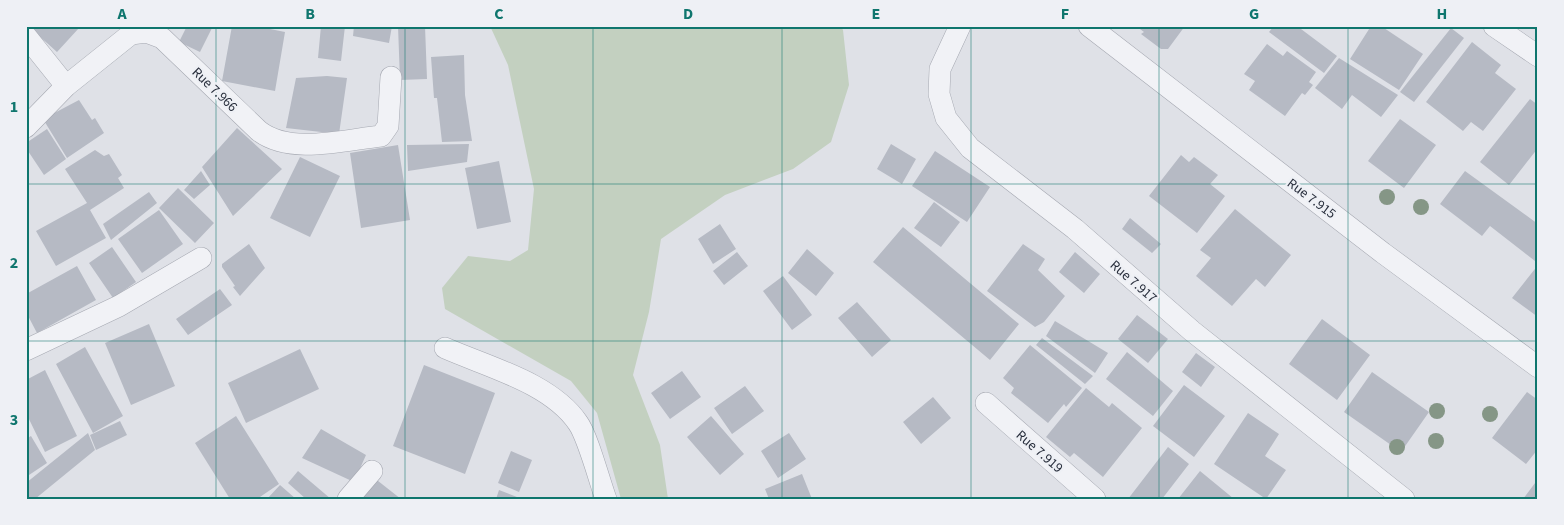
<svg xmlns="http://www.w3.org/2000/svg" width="1564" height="525" font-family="'Source Sans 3',sans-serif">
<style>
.green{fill:#c3d0c0}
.building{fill:#b6bac4}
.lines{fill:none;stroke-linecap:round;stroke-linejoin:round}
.minor-casing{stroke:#a5a8b1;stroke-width:22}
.minor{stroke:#f1f2f6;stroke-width:21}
.tree{fill:#859686}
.grid{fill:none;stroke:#0f766e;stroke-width:1;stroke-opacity:0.55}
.labels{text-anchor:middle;stroke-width:4.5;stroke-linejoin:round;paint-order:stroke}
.street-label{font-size:14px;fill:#292f3d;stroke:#eef0f5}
.neatline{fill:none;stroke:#0f766e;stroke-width:2}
.grid-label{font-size:16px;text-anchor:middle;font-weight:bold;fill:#0f766e}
</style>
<rect width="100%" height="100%" fill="#dfe1e7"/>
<!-- green -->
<path class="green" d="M490 26H840L843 30 849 85 831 142 793 169 725 195 661 239 649 312 633 375 660 445 668 499H621L597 413 571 381 445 309 442 288 468 256 510 261 528 250 534 189 508 65Z"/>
<!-- building -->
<path class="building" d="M28 26H77L79 28 57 52Z
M187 26H213L200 52 179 42Z
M232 26H255L285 32 275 91 222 81Z
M321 26H345L341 61 318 58Z
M354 26H392L389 43 353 36Z
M398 26H425L427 79 400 80Z
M1136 26H1185L1168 49H1161L1141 34 1144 32Z
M1274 26H1297L1337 56 1324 73 1269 32Z
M1371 26H1381L1423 54 1399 90 1350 59Z
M1451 28 1464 38 1414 102 1400 92Z
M1472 42 1501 65 1495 73 1516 89 1483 131 1471 122 1463 131 1426 102Z
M1267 44 1283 56 1287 51 1316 72 1309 82 1313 85 1305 95 1302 93 1285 116 1249 90 1255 81 1244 74Z
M464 55 465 95 472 141 442 142 437 98H434L431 57Z
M1339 58 1398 95 1381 117 1352 95 1342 109 1315 88Z
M327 76 347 78 339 134 286 128 296 78Z
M1530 99 1538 105V148L1509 185 1480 162Z
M79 100 92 120 95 118 104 133 67 158 43 119Z
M1400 119 1436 145 1404 188 1368 161Z
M237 128 282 169 233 216 202 167Z
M47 129 66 159 44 175 26 148V143Z
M469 144 467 162 408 171 407 145Z
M891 144 916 159 902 184 877 169Z
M398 145 410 220 361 228 350 153Z
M95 150 104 156 109 154 122 175 118 178 124 188 90 210 106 238 56 266 36 231 87 203 65 169Z
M935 151 990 187 967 222 912 186Z
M1181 155 1189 162 1194 157 1218 175 1210 184 1225 196 1197 233 1149 196Z
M300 157 340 176 310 237 270 218Z
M499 161 511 222 477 229 465 168Z
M201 171 210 185 194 199 184 190Z
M1465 171 1538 224V257L1535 261 1490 226 1482 236 1440 204Z
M178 188 214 223 195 243 159 208Z
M149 192 157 203 111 240 103 224Z
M934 202 960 222 941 247 914 228Z
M1235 209 1291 255 1265 287 1256 279 1232 306 1196 276 1211 258 1200 250Z
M159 210 183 244 142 273 118 239Z
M1130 218 1161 244 1152 253 1122 229Z
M720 224 736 249 713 264 698 239Z
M903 227 1019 324 990 360 873 262Z
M249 244 265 268 240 296 233 287 235 286 222 267V264Z
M1023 244 1045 259 1038 270 1065 296 1044 322 1035 327 987 291Z
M112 247 136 282 113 298 89 263Z
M807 249 834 273 816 296 788 273Z
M737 252 748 266 724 285 713 271Z
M1075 252 1100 274 1084 293 1059 272Z
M1538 265V317L1512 298Z
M77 266 96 300 37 333 26 312V291L28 293Z
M783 276 812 315 792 330 763 291Z
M220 289 232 305 188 335 176 319Z
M857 302 891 340 872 357 838 318Z
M1137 315 1168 339 1148 363 1118 339Z
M1322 319 1370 355 1337 400 1289 364Z
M1055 321 1108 353 1095 373 1046 336Z
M149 324 175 386 131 405 105 343Z
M1042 338 1093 376 1085 384 1036 345Z
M1030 345 1082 388 1066 407 1064 404 1048 423 1011 393 1014 388 1003 378Z
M85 347 123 416 93 433 56 364Z
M300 349 319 389 246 423 228 383Z
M1127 352 1173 391 1153 416 1106 379Z
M1196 353 1215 367 1201 387 1182 372Z
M424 365 495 393 465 474 393 446Z
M45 370 77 436 45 452 26 413V380Z
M682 371 701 397 670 419 651 393Z
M1372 372 1429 412 1401 452 1344 412Z
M1184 385 1225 416 1194 457 1153 426Z
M745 386 764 411 732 434 714 408Z
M1086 388 1109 407 1112 403 1142 428 1103 477 1074 453 1070 457 1046 437Z
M1527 392 1538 400V449L1526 464 1492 438Z
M933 397 951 418 921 444 903 422Z
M1248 413 1279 434 1265 456 1286 470 1266 499 1214 464Z
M236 416 279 484 257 499H230L195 443Z
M711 416 744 454 720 475 687 437Z
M120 421 127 435 96 450 90 435Z
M321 429 366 455 354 482 302 458Z
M88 433 95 450 35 499H26V483Z
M789 433 806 459 778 478 761 451Z
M31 436 47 463 26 477V439Z
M1168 447 1189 464 1162 499H1128Z
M511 451 532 460 519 492 498 483Z
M298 471 331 499H306L288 483Z
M1200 471 1228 494 1234 499H1178Z
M802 474 812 499H769L765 489Z
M373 477 401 499H356Z
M1538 479V499H1523Z
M280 485 296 499H267Z
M499 490 522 499H496Z"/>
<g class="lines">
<defs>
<path id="minor" d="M960 26 940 69 939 94 946 118 970 148 1075 229 1192 331 1404 499
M1089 26 1383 253 1538 367
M1494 26 1538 56
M26 36 66 86
M26 127 66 86 131 34 146 32 162 38 259 131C290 155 344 140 381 136L388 126 391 77
M445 348C488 367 551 383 578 423 588 437 599 480 606 499
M26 350 119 306 201 258
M986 403 1095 499
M348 499 372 471"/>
</defs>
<!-- minor casing -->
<use href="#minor" class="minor-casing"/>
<!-- minor -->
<use href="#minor" class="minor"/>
</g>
<!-- trees -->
<g class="tree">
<circle cx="1387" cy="197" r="8"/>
<circle cx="1421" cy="207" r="8"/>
<circle cx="1437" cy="411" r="8"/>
<circle cx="1490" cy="414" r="8"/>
<circle cx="1436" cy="441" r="8"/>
<circle cx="1397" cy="447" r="8"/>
</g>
<!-- grid -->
<path class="grid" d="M216 26V499M405 26V499M593 26V499M782 26V499M971 26V499M1159 26V499M1348 26V499M26 184H1538M26 341H1538"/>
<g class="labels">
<!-- street labels -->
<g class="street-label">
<text transform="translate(215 89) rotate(44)" y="5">Rue 7.966</text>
<text transform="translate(1312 198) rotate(37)" y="5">Rue 7.915</text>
<text transform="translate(1134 281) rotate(41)" y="5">Rue 7.917</text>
<text transform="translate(1040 451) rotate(41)" y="5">Rue 7.919</text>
</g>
</g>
<!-- border -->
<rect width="1564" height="525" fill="none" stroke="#eef0f5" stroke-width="55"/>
<rect x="28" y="28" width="1508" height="470" class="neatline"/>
<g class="grid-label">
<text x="122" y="19">A</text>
<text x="310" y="19">B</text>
<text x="499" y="19">C</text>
<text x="688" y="19">D</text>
<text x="876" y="19">E</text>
<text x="1065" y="19">F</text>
<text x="1254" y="19">G</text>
<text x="1442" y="19">H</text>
<text x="14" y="112">1</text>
<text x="14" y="268">2</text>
<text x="14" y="425">3</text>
</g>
</svg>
